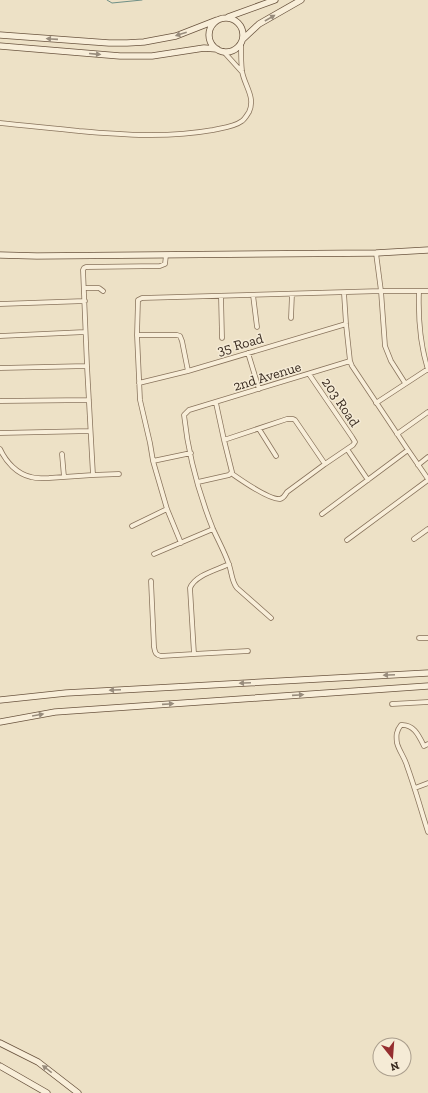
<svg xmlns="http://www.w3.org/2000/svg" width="428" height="1093" font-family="'Zilla Slab',serif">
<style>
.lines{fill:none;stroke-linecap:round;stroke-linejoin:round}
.stream{stroke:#6e8f86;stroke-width:1}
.street-casing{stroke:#88735c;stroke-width:5.5}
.secondary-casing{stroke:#6a543f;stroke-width:7}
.street{stroke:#f8eed9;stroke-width:4}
.secondary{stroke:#f8eed9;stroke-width:5.5}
.oneway{fill:#988c7c}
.labels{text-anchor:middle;stroke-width:3;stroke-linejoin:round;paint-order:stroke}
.street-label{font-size:14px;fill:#392b20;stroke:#f5ebd6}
</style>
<rect width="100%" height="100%" fill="#ede1c6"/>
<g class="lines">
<!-- stream -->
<path class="stream" d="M107 0 112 3 142 0"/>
<defs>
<path id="street" d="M223 51 242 72
M0 123C26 126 53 128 79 131 124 135 168 138 213 130 222 128 234 127 242 121 245 119 247 115 249 112 256 97 244 85 242 71 241 62 241 53 241 44
M376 253 381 291 385 346 391 361 405 383
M84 288H99L103 291
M419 291C418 317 420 344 428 370
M344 293 346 324 350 361 352 366 408 450 428 479
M253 295 257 327
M221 296 222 338
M0 304 85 301
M291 318 292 294
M137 335H177L180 336 182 341 188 371
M0 336 85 332
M248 353 259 389
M0 368 87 366
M139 383 188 371 346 324
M0 401 89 400
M376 403 428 369
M259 429 276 456
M0 433 90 431
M397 434 428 412
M224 440 287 419H293L295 420 325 464
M0 449C6 462 17 474 31 477 37 479 43 478 49 478 64 477 78 476 93 475
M347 449 368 480
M62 454 64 477
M153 461 191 453
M418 465 428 457
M231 473C241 480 269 500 280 499 284 498 285 495 287 492L325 464 353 445 355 442 352 437 309 374
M119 474 93 475 87 366 83 270 84 268 86 267 160 266 165 264 166 255
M198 482 229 475 232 472 224 440 216 403
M322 514 408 450
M132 526 167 509
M414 539 428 529
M347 540 428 480
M181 543 167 509 153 461 150 443 140 400 137 335 138 300 142 298 381 291H428
M154 554 213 529
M151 581 154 647C155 653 156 655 161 656L194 654 248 651
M271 618 237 588C231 581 232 571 228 562 224 551 218 540 213 529 199 494 188 452 184 415L189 410 350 361
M419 638H428
M194 654 190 588C195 575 217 570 229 564
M392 704 428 702
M428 744 424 746C419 736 414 724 401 725 396 731 396 736 397 743 399 751 405 758 407 766 415 788 421 810 428 832
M415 788 428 783"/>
<path id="secondary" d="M228 17 275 0
M209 35a17 17 0 1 1 34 0a17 17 0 1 1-34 0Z
M0 35 109 43H127L144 42 176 36 217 20
M243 39 259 24 301 0
M0 46 120 56H152L204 48 217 49
M0 255 37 256 376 253 428 250
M0 700 66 693 428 673
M0 722 55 712 428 686
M0 1043 38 1062 78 1093
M0 1066 47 1093"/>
</defs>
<!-- street casing -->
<use href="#street" class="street-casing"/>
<!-- secondary casing -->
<use href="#secondary" class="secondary-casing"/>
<!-- street -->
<use href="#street" class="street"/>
<!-- secondary -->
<use href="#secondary" class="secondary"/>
</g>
<!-- one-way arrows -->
<defs><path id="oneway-solid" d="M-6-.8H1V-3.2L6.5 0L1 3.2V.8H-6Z"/></defs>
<g class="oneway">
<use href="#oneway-solid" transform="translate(270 18) rotate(-30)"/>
<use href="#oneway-solid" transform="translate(181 34) rotate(163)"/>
<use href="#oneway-solid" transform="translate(52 39) rotate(-176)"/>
<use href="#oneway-solid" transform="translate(95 54) rotate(5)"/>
<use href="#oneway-solid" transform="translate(389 675) rotate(177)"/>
<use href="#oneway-solid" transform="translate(245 683) rotate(177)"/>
<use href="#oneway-solid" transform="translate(115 690) rotate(177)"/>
<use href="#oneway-solid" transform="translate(298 695) rotate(-4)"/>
<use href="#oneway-solid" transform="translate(168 704) rotate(-4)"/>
<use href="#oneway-solid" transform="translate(38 715) rotate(-10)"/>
<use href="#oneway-solid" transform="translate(47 1069) rotate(-142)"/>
</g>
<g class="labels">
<!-- street labels -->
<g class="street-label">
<text transform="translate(240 344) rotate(-16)" y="5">35 Road</text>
<text transform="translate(267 376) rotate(-17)" y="5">2nd Avenue</text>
<text transform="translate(341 402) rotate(56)" y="5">203 Road</text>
</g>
</g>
<!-- north arrow -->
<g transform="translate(392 1057) rotate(163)"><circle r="19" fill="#f5ebd6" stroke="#aa9e8d"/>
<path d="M0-3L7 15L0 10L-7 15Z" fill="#952e30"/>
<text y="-6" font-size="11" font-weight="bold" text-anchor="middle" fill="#392b20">N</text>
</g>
</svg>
